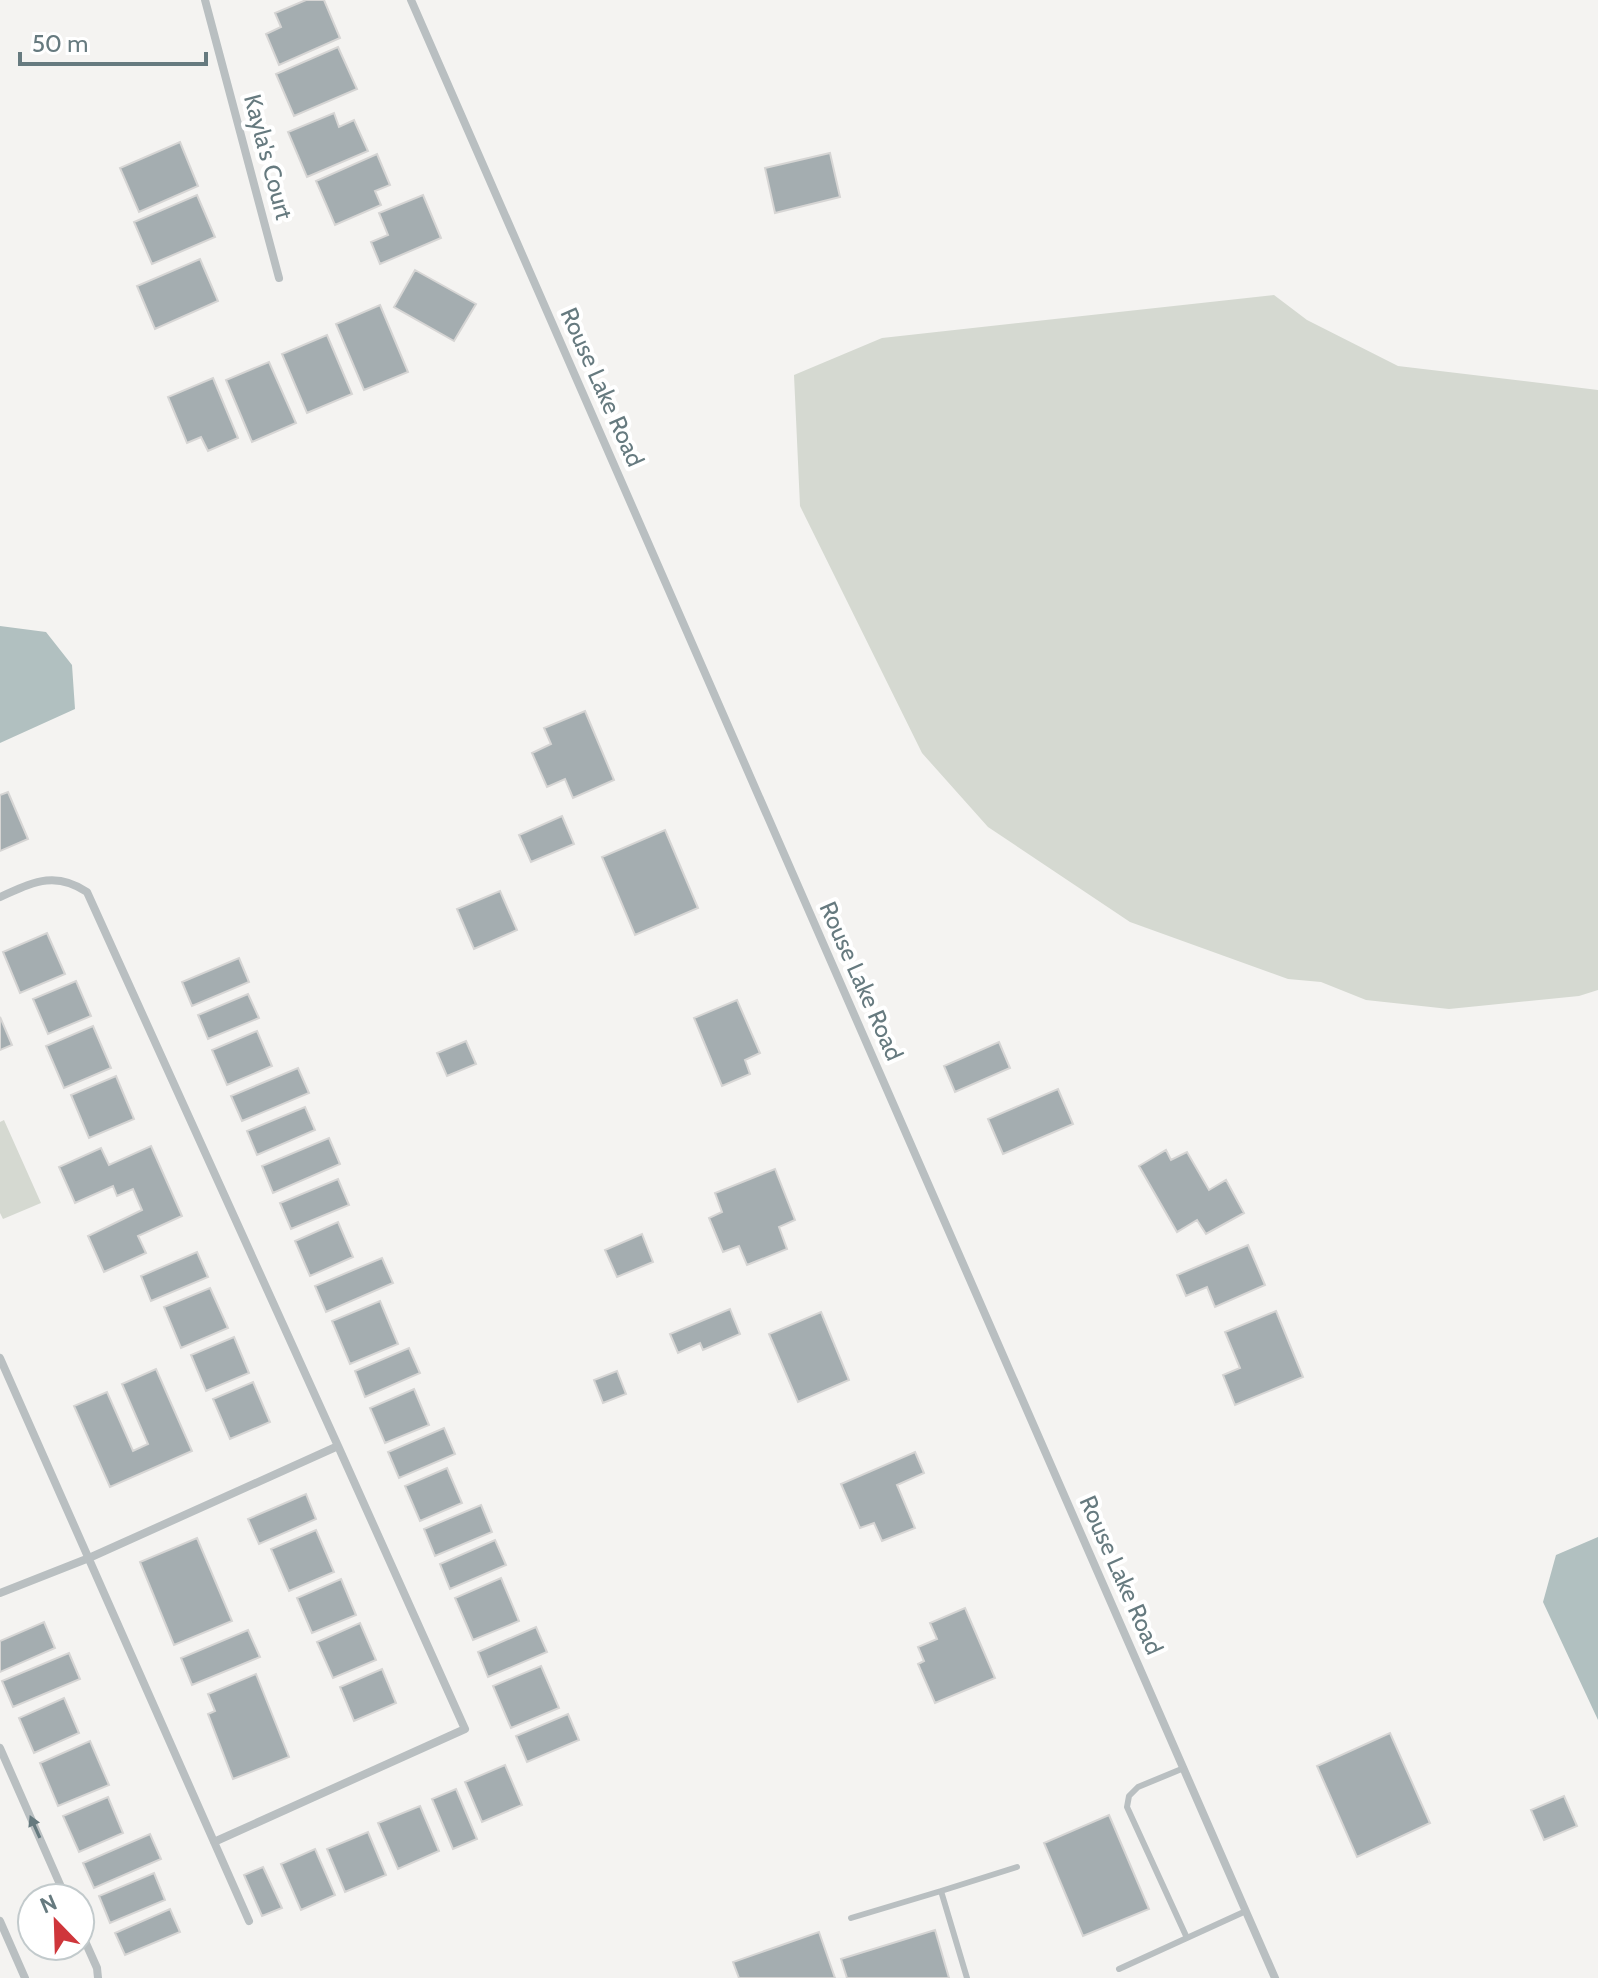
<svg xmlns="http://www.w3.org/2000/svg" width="1598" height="1978" font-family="Cabin,sans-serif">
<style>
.green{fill:#d5d9d1}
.water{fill:#b1c0c0}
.building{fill:#a4adb0;stroke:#d6d5d4;stroke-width:2}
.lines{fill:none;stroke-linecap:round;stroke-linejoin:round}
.service{stroke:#b9bfc1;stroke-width:6}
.minor{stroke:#b9bfc1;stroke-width:8}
.oneway{fill:#667a7f}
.labels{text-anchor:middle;stroke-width:8;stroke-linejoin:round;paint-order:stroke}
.street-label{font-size:24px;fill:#667a7f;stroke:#fff}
</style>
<rect width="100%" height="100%" fill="#f4f3f1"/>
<!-- green -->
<path class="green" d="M1274 295 1307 320 1398 366 1598 390V990L1579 996 1449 1009 1366 1000 1321 982 1288 979 1130 922 988 827 922 753 800 506 794 375 882 338Z
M4 1120 41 1203 3 1219 0 1213V1122Z"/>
<!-- water -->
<path class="water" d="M0 626 46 632 72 665 75 709 0 743Z
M1598 1537V1720L1543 1602 1556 1555Z"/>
<!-- building -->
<path class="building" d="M306 0H324L340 38 279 65 266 34 281 27 275 13Z
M338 47 357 89 294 116 276 74Z
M334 113 339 127 354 120 368 151 307 177 288 132Z
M180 142 198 186 139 212 120 168Z
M830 153 840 197 775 213 765 168Z
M377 154 390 185 375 191 381 205 335 225 316 181Z
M197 195 215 237 152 264 134 222Z
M423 195 441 238 380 264 371 242 388 235 379 213Z
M200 259 218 301 155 329 137 286Z
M415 270 476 304 454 341 394 307Z
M380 305 408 372 364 390 336 324Z
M327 335 352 394 307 413 282 354Z
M269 362 296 423 252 442 226 380Z
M213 378 238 438 208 451 201 437 187 443 168 397Z
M585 711 614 780 573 798 565 779 547 787 532 753 551 744 544 728Z
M8 792 28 839 0 851V795Z
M562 816 574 844 531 862 519 835Z
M665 830 698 908 635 935 602 857Z
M500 891 517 930 474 949 457 909Z
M47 933 65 974 20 993 3 952Z
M239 958 249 982 192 1006 182 982Z
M76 981 91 1016 48 1034 33 999Z
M248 994 259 1018 208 1039 198 1015Z
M737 1000 760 1053 745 1060 750 1074 722 1086 694 1018Z
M0 1017 12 1045 0 1050Z
M93 1026 111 1068 64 1088 46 1046Z
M257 1031 272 1066 227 1085 212 1050Z
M466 1041 476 1064 447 1076 437 1053Z
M999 1042 1010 1068 955 1092 944 1066Z
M298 1068 309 1093 242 1121 231 1096Z
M116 1076 134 1119 89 1138 71 1095Z
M1058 1089 1073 1124 1003 1154 988 1119Z
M305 1107 315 1130 257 1155 247 1131Z
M329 1138 340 1164 273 1193 262 1166Z
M151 1146 182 1216 138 1236 146 1253 104 1272 88 1236 142 1210 133 1189 117 1196 113 1186 75 1203 59 1167 101 1148 109 1165Z
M1166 1150 1171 1160 1187 1152 1209 1190 1226 1180 1244 1213 1206 1234 1197 1220 1177 1232 1139 1166Z
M775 1169 795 1220 779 1227 787 1249 747 1265 739 1246 723 1252 709 1218 722 1212 715 1193Z
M338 1179 349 1205 291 1229 280 1203Z
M338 1222 353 1257 310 1276 295 1241Z
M642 1234 653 1262 617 1277 605 1250Z
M1248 1245 1265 1285 1215 1307 1207 1287 1186 1296 1177 1275Z
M197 1252 208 1277 151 1301 141 1276Z
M382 1258 393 1283 326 1312 315 1286Z
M210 1288 228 1328 181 1348 164 1307Z
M380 1301 398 1344 350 1364 332 1321Z
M730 1309 740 1334 703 1350 700 1343 678 1353 670 1334Z
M1276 1311 1303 1377 1235 1405 1223 1375 1240 1368 1225 1332Z
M821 1312 849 1380 798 1402 769 1334Z
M234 1337 249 1373 206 1391 191 1355Z
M409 1348 420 1373 365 1397 355 1371Z
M156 1369 192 1451 110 1487 74 1406 107 1392 133 1451 148 1444 122 1384Z
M617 1371 626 1394 603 1403 594 1380Z
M253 1382 270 1422 230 1439 213 1399Z
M414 1389 429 1425 385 1443 370 1408Z
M444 1428 455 1454 399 1478 388 1452Z
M915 1452 924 1473 897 1485 915 1528 882 1541 874 1523 860 1528 841 1484Z
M447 1468 462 1503 420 1521 405 1486Z
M306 1494 316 1519 259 1544 248 1519Z
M481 1505 492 1532 435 1556 424 1529Z
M316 1530 334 1572 289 1591 271 1549Z
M197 1538 232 1621 174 1645 140 1562Z
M495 1540 506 1565 450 1589 440 1564Z
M501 1578 519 1621 473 1640 455 1598Z
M341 1579 356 1615 312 1633 297 1598Z
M965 1608 995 1678 935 1703 918 1664 924 1661 918 1647 937 1639 930 1623Z
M44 1622 55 1648 0 1672V1641Z
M360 1623 376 1660 333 1678 317 1642Z
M536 1627 547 1652 488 1677 478 1652Z
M248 1630 260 1657 192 1685 181 1658Z
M69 1653 80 1679 13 1707 2 1681Z
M541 1666 559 1708 511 1728 493 1686Z
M382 1669 396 1703 354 1721 340 1687Z
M256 1674 289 1757 233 1779 208 1714 215 1711 208 1694Z
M64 1698 79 1733 34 1753 19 1718Z
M568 1714 579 1740 527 1762 516 1736Z
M1390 1733 1430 1823 1357 1857 1317 1766Z
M90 1741 109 1785 58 1806 40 1763Z
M505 1765 522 1805 482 1822 465 1782Z
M456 1789 477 1839 453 1849 432 1799Z
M1564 1796 1577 1826 1544 1840 1531 1810Z
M108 1797 123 1833 79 1852 63 1816Z
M420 1806 439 1851 398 1869 378 1823Z
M1109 1815 1149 1909 1083 1936 1044 1843Z
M368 1832 386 1875 345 1892 327 1849Z
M150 1834 161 1859 94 1888 83 1863Z
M315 1849 335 1895 301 1910 281 1864Z
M263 1867 282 1908 262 1916 244 1875Z
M154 1873 165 1900 110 1923 99 1896Z
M170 1909 180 1932 125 1955 115 1933Z
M935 1930 949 1978H847L841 1959Z
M819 1932 835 1978H739L733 1962Z"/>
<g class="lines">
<!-- service -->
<path class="service" d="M1184 1768 1138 1787 1129 1796 1127 1807 1187 1938
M941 1891 1017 1867
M851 1918 941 1891 967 1978
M1119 1969 1246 1911"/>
<!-- minor -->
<path class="minor" d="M205 0 279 278
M411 0 1275 1978
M0 897C32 883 54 870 87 892L338 1446
M0 1358 249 1921
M0 1593 89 1558 338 1446 465 1729 214 1842
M0 1748 66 1898
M0 1921 25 1978
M80 1930 97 1968 98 1978"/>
</g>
<!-- one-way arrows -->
<defs><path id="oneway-solid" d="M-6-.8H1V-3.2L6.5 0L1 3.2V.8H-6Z" transform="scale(2)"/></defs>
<use class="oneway" href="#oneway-solid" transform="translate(35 1827) rotate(-114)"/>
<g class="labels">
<!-- street labels -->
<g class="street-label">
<text transform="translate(268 157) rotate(75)" y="8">Kayla's Court</text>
<text transform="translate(602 387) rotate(66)" y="8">Rouse Lake Road</text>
<text transform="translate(861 981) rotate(66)" y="8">Rouse Lake Road</text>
<text transform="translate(1121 1575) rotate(66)" y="8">Rouse Lake Road</text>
</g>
</g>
<!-- north arrow -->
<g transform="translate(56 1922) rotate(337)"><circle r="38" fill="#ffffff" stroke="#c2cacc" stroke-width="2"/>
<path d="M0-6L14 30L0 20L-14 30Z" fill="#cf363b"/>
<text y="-12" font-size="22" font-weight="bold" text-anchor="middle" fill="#667a7f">N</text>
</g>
<!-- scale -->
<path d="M20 52v12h186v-12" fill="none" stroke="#667a7f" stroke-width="4"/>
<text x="32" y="52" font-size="24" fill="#667a7f" stroke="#ffffff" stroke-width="6" paint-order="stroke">50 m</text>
</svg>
